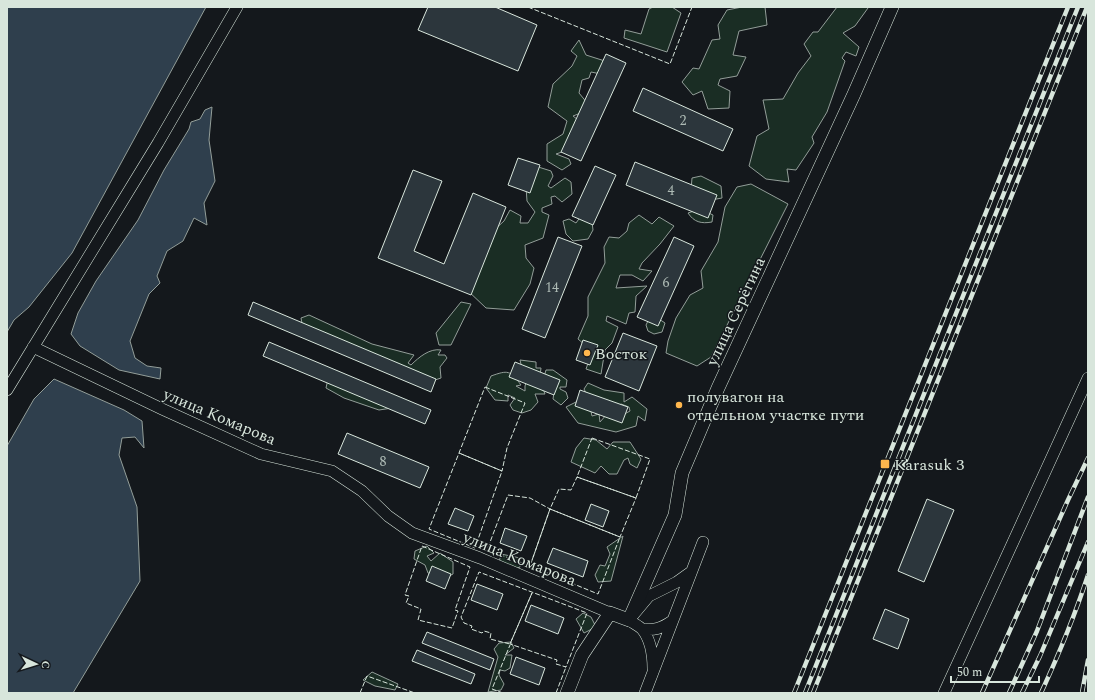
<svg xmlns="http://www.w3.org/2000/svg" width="1095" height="700" font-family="Spectral,serif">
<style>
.green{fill:#1a2d24;stroke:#939e99}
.water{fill:#2f3f4d;stroke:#939e99}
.building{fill:#2c363c;stroke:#d8e6dc}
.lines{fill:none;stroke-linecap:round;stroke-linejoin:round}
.minor-casing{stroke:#d8e6dc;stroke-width:12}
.tertiary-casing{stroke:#d8e6dc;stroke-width:14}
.minor{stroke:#14181c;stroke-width:11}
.tertiary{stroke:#14181c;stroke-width:13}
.rail-casing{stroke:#d8e6dc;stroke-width:4.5}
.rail{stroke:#14181c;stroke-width:3;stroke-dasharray:9;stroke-linecap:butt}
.fence{stroke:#d8e6dc;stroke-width:1;stroke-dasharray:5 2;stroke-linecap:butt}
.poi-dot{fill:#ffb74d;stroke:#14181c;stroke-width:1.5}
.labels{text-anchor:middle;stroke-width:3;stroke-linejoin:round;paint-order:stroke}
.number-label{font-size:14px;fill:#adbab4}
.street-label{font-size:16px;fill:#d8e6dc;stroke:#14181c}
.poi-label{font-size:16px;fill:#d8e6dc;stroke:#14181c;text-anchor:start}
</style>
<rect width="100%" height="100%" fill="#14181c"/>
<!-- green -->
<path class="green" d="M653 7H672L681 13 667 52 624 38 625 30 641 34 649 9Z
M742 7H765L767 25 739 31 733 55 746 57 737 76 720 79 718 85 730 91 729 108 708 109 702 91 693 95 682 82 693 68 699 69 712 40 720 39 718 25 727 10Z
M837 7H867L868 8 855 26 843 33 859 47 856 56 846 52 842 58 845 61 827 112 812 137 814 143 796 170 787 169 789 182 766 179 749 166 757 136 769 129 763 100 783 99 798 73 811 56 804 44 813 32H818Z
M579 40 586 55 608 62 601 74 591 72 589 78 582 80 579 93 588 104 586 111 573 116 582 123 577 147 556 154 569 159 571 164 562 170 547 161V144L563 134 567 121 548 107 553 84 572 66 577 56 571 51Z
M532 165 551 171 553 176 548 186 551 188 565 178 571 182 572 194 562 202 555 196 551 197 552 204 542 208V212L549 215 543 238 525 245 526 258 534 268 530 284 514 310 486 308 466 289 493 231 504 221 510 210 521 216 520 223H528L535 212 527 201 526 187Z
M701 176 721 186 722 198 711 200 691 190 692 178Z
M751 184 788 204 711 357 697 366 666 353 668 341 676 318 690 295 703 288 701 271 718 242 725 207 737 187Z
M700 209 713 215 712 222C701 224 694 222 688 213Z
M639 215 652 224 659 217 674 226 660 244 642 263 639 269 652 271 643 281 632 275H620L616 288 647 286 636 296 635 312 629 313 626 324 607 316 606 321 618 327 612 343 605 350 601 374 586 369C592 353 590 349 578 339L588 316V297L605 263 604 247 609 237 619 238 627 231 629 223Z
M581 216 592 222 593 230 588 239 573 241 566 234 563 221 569 219 576 223Z
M461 302 471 304 451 345H439L436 333Z
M309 315 372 344 414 355 408 363 411 365C419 357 430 348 441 350L438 355H445L447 358 440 367 441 378 432 381 303 329 301 318Z
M656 317 665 323 662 332 654 334 648 331 646 325 649 319Z
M520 360 536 362V368H541L540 376 544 377 546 370H553L567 380 566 387H560V389L566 392 568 398 561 405 553 399 555 386H542L545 394H535L538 402 531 410 522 413 513 410 510 405 515 398 508 395V401L495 400 486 388 491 376C508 370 510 370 521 385L516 386 525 391V386L527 380 524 377Z
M328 379 392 408 379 410 344 398 326 388Z
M588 383 604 390 624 393V402L632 397 647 409 645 421 638 416 636 426 616 432 578 423 566 407 582 399 590 407 592 416 599 414 600 422 607 414 617 418 630 411 629 407 621 404 613 410 589 399 584 389Z
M584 438 596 440 607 449 613 442H630L641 459 637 468 630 464 628 458 624 460 617 474H609L601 466 595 473 571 462 576 448Z
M623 536 611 581 598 582 595 575 600 565 605 566 610 554 607 547Z
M427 546 434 553 427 556 431 561 440 553 453 562V574L444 579 428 573 425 565 414 559 415 551Z
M501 554 520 558V567L506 573 498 567Z
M583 613 591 617 596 627 584 633 576 619Z
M511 642 514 648 505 655H512L510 668 505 671 500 670 499 675 504 684 501 690 488 692 498 657 494 649 499 643Z
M372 672 398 684 395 690 375 686 363 680Z"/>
<!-- water -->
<path class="water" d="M7 7H206L72 253 29 307 14 320 7 332Z
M212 107 209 140 215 181 204 203 207 225 194 218 183 241 167 251 157 276 160 283 149 294 130 341 135 358 147 366 161 368 160 379 119 370 80 346 71 334 78 313 96 281 138 220 164 170 189 129 191 122 200 119 205 110Z
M54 379 124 410 142 421 144 448 135 437 122 438 119 455 137 507 140 581 73 693H7V446L34 399Z"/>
<!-- building -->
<path class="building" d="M428 7H495L537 25 518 71 418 30Z
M606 54 626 63 581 161 561 152Z
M643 88 733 129 723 151 633 111Z
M518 158 540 165 530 193 508 185Z
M635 162 717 195 708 218 626 185Z
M595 166 616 175 593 225 572 216Z
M413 170 442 181 414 251 444 264 473 193 506 207 471 295 378 258Z
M558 237 582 246 545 338 522 329Z
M674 237 694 246 658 326 637 317Z
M253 302 436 379 431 392 248 315Z
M623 333 657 346 639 391 605 377Z
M583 340 598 345 590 365 576 360Z
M269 342 431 410 425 424 263 356Z
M515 362 560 380 554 395 509 377Z
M580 390 628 407 622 423 575 406Z
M347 433 429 467 420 488 338 454Z
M927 499 954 510 924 582 898 571Z
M591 504 609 511 603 527 585 520Z
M455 508 474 516 468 531 448 524Z
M505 528 527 536 521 551 500 543Z
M553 548 588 561 583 577 547 563Z
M432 566 451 574 445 589 426 581Z
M477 584 503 594 497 610 471 600Z
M531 605 564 618 558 634 525 621Z
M885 609 909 619 898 649 873 639Z
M427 632 494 659 490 670 422 643Z
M417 650 475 674 471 684 412 661Z
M516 657 545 668 539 685 510 674Z"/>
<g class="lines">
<defs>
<path id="minor" d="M33 347 162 409 261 454 332 471 362 491 388 516 412 533 480 558 610 613
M7 390 158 143 237 7
M642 629C654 631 662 628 672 621
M653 669C653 655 651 640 642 629 639 626 633 623 629 620L649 596 677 582 691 572
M645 693 703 542
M944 693 1088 378"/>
<path id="tertiary" d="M567 693 582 655 610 613 629 620 675 515 682 473 718 388 854 94 892 7"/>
</defs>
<!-- minor casing -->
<use href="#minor" class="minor-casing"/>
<!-- tertiary casing -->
<use href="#tertiary" class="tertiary-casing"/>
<!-- minor -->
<use href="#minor" class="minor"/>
<!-- tertiary -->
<use href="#tertiary" class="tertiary"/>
<defs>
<path id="rail" d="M794 693 1068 7
M805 693 1078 7
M813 693 1087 7
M982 693 1068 500 1088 458
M1009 693 1037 631 1088 497
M1022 693 1040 656 1088 542
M1041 693C1059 654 1075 615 1088 575
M1082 693 1088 660"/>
</defs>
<!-- rail casing -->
<use href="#rail" class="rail-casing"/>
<!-- rail -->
<use href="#rail" class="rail"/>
<!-- fence -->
<path class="fence" d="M528 7 670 64 692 7
M485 387 525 403 507 448 502 471 459 453Z
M592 438 650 459 636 498 577 477Z
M459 453 502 471 475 548 429 529Z
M508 495 530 498 550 509 530 566 487 550Z
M550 509 620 537 598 594 530 566 550 509 559 489 571 490 577 477 636 498 620 537 550 509
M422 546 470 567 455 610 458 611 452 628 418 620 421 609 406 603 409 596 405 595Z
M532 593 510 644 490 639 491 633 484 631 482 633 471 629 472 626 464 623 461 617 479 572 587 613 566 667 556 664 557 660 510 644 532 593
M360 693 367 676 415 693
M503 693 492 689 510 645
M556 693 566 667H565"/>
</g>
<!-- markers -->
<g class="poi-dot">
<circle cx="587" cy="353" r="4"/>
<circle cx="679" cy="405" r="4"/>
<rect x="880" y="459" width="10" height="10" rx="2"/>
</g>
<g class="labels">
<!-- number labels -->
<g class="number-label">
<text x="683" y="125">2</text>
<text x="671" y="195">4</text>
<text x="666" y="287">6</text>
<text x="552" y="292">14</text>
<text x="383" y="466">8</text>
</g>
<!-- street labels -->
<g class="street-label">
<text transform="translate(735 311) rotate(-65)" y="6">улица Серёгина</text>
<text transform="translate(220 416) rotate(23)" y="6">улица Комарова</text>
<text transform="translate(520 558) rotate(22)" y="6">улица Комарова</text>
</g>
<!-- poi labels -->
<g class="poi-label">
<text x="595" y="359">Восток</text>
<text x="687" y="402">полувагон на<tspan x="687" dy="18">отдельном участке пути</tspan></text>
<text x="894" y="470">Karasuk 3</text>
</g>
</g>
<!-- border -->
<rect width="1095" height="700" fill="none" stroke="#d8e6dc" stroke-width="16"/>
<!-- north arrow -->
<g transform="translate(36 664) rotate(94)" stroke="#14181c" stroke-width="3" paint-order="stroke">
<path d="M0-3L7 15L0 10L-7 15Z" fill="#d8e6dc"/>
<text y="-6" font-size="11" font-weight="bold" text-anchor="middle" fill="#d8e6dc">С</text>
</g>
<!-- scale -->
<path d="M951 676v6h88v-6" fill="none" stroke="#d8e6dc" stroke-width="2"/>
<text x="957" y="676" font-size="12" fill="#d8e6dc" stroke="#14181c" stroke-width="3" paint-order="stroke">50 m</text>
</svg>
